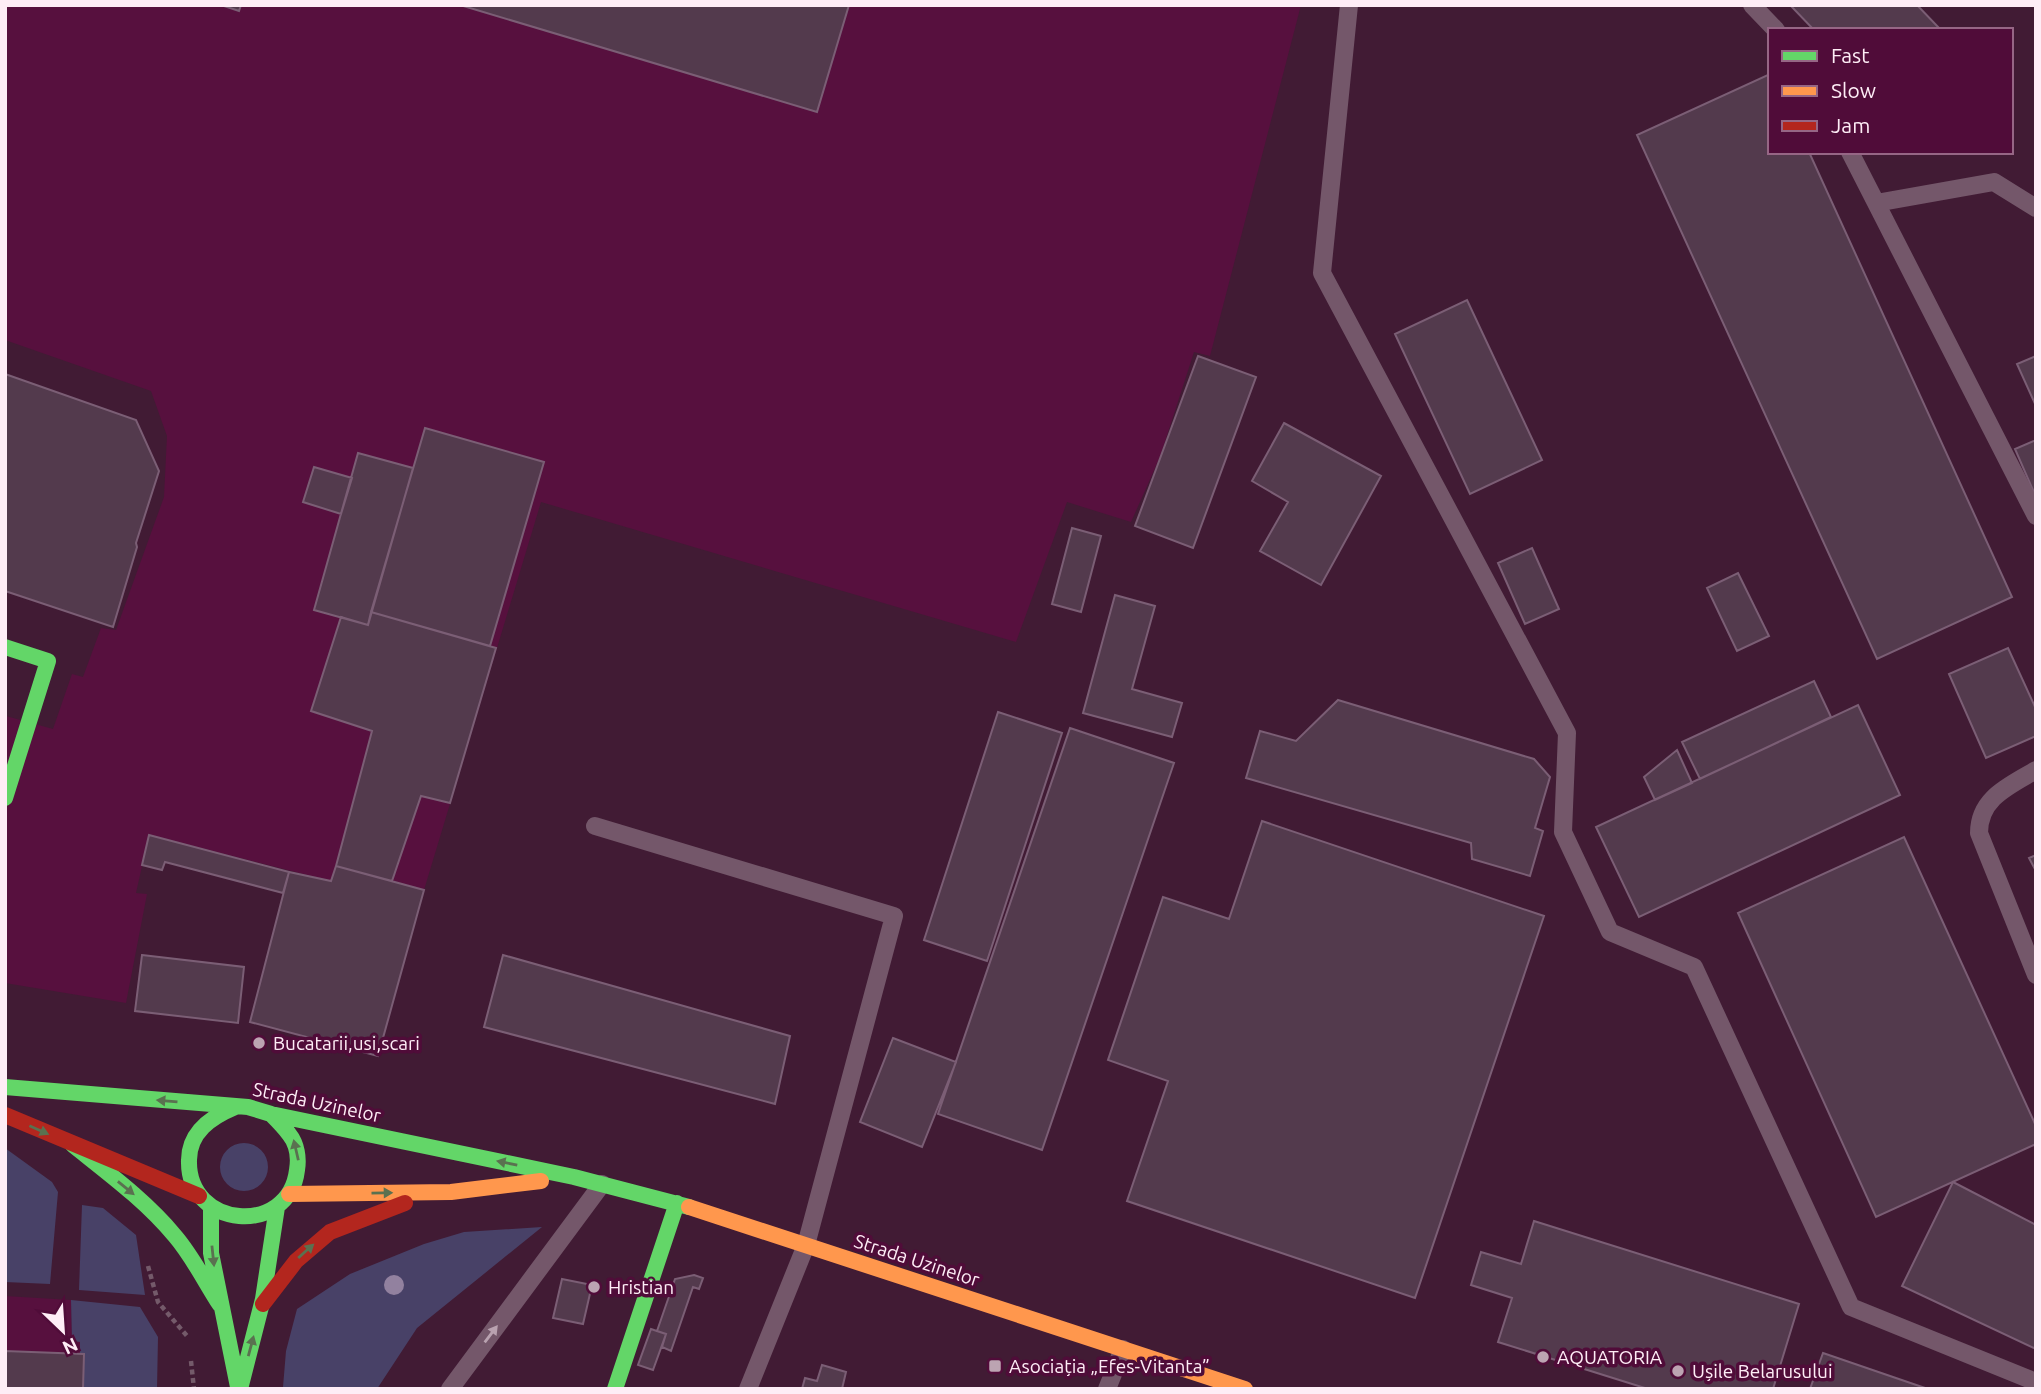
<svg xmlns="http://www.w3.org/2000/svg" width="2041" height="1394" font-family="Ubuntu,sans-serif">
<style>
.built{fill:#57103e}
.green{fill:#484167}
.building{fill:#533a4d;stroke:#7b5e75;stroke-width:2}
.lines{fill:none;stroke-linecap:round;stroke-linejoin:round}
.path{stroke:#745a6a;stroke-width:4.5;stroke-dasharray:5 3.5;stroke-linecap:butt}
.lane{stroke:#74576a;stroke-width:18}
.fast{stroke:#63d668;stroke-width:16}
.slow{stroke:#ff974d;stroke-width:16}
.jam{stroke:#b3261e;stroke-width:16}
.tree{fill:#92819f}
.oneway{fill:#5a7150}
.oneway2{fill:#b9a2b0}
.poi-dot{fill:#bca4b2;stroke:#500c39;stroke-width:2.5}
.labels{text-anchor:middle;stroke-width:7;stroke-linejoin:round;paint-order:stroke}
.poi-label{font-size:19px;fill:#feedf6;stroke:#500c39;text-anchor:start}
.street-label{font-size:19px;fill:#feedf6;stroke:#500c39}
</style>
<rect width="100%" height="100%" fill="#411b34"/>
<!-- built -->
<path class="built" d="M5 5H1301L1210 356 1194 352 1160 457 1131 522 1067 502 1016 642 541 502 424 890 336 866 331 881 149 835 136 893 147 894 126 1003 5 983V719L6 716 53 729 72 674 83 677 101 628 116 630 164 497 167 436 151 391 5 340Z
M5 1296 71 1300 72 1340 81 1341 78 1389H5Z"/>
<!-- green -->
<path class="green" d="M220 1167a24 24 0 1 1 48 0a24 24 0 1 1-48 0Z
M5 1148 52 1182 58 1192 50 1284 5 1282Z
M82 1205 103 1208 136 1235 145 1295 79 1290Z
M542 1227 417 1328 377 1389H285L283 1387 286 1351 297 1309 350 1274 424 1244 464 1232Z
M71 1300 140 1307 158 1337 157 1389H83L84 1355 80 1354V1342L72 1341Z"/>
<!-- building -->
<path class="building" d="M221 5H241L239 11Z
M460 5H849L817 112Z
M1790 5H1917L1941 30H1814Z
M1770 74V152H1809L2012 597 1877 659 1637 135Z
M1467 300 1542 460 1470 494 1395 334Z
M1198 356 1256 377 1193 548 1135 526Z
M2036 356V406L2017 364Z
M5 374 136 420 159 471 136 543 137 547 113 627 5 591Z
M1284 423 1381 476 1321 585 1260 551 1288 502 1252 481Z
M425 428 544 462 490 646 371 612Z
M2036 440V497L2015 449Z
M358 453 413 468 368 625 314 610Z
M314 467 352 478 341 514 303 502Z
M1072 528 1101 536 1081 612 1052 604Z
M1532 548 1559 609 1525 624 1498 563Z
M1738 573 1769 636 1737 651 1707 588Z
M1115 595 1155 606 1132 689 1182 703 1172 737 1083 713Z
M371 612 496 648 450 803 421 796 392 881 336 866 372 731 311 711 341 617 368 625Z
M2008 648 2036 709V736L1986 758 1949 674Z
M1814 681 1831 717 1700 779 1682 742Z
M1338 700 1534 759 1550 777 1535 828 1543 831 1530 876 1472 859 1471 843 1246 778 1260 731 1296 741Z
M1858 705 1900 795 1639 917 1596 827Z
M998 712 1062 733 987 961 924 940Z
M1070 728 1174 763 1042 1150 938 1114Z
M1677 750 1692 783 1655 800 1644 777Z
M1262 821 1544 916 1415 1298 1127 1201 1168 1081 1108 1060 1163 897 1229 919Z
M149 835 289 872 283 893 165 862 162 870 142 865Z
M1904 837 2036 1126V1144L1876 1217 1738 913Z
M2036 855V871L2029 858Z
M336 866 424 890 378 1056 250 1022 289 872 331 881Z
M142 955 244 967 238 1023 135 1011Z
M503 955 790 1036 775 1104 484 1027Z
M893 1038 956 1062 922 1147 860 1122Z
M1953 1182 2036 1225V1349L1902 1286Z
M1534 1221 1799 1304 1773 1389H1648L1498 1342 1512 1298 1471 1285 1481 1252 1521 1264Z
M694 1275 703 1278 699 1289 693 1287 671 1351 662 1347 666 1334 657 1331 675 1279Z
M562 1279 592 1285 583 1324 553 1318Z
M651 1329 666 1334 653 1370 638 1365Z
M5 1351 84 1354 83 1389H5Z
M1823 1353 1928 1389H1810Z
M822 1365 846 1372 842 1389H802L805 1378 817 1381Z"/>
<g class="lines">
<!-- path -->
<path class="path" d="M148 1266 158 1302 187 1336
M191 1361 194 1389"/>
<!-- lane -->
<path class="lane" d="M1349 5 1322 273 1567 733 1563 832 1610 932 1694 967 1851 1307 2036 1382
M1752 5 1776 30
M1850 152 2036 516
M1876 203 1994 182 2036 208
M2036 770C2009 786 1979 798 1979 833L2036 975
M595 826 894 916 806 1245 748 1389
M450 1389 602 1184
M1107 1389 1123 1349"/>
<!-- fast -->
<path class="fast" d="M5 647 48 661 5 798
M5 1087 248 1107 271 1114 574 1177 689 1207
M235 1107C211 1117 189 1132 189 1160 187 1229 289 1237 297 1170 299 1158 297 1144 289 1134 284 1127 277 1120 271 1114
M73 1145C108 1173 146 1201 175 1236 193 1257 205 1282 220 1305
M211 1208V1253L238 1387
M240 1389 263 1299 277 1207
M615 1389 677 1203"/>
<!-- slow -->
<path class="slow" d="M289 1194 451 1192 541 1181
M689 1207 1245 1389"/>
<!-- jam -->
<path class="jam" d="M5 1115 199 1196
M263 1304 296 1261 330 1232 405 1203"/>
</g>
<!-- trees -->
<circle class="tree" cx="394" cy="1285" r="10"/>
<!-- one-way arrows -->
<defs><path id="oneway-solid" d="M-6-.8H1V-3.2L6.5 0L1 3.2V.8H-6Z" transform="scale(1.75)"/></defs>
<g class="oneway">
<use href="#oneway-solid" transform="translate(167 1101) rotate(-175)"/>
<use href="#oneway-solid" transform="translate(39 1130) rotate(24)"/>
<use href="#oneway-solid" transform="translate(296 1150) rotate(-103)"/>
<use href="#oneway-solid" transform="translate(507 1163) rotate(-168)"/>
<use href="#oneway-solid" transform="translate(126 1188) rotate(39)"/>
<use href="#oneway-solid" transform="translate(382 1193) rotate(-1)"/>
<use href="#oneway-solid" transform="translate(306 1251) rotate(-42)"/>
<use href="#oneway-solid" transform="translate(213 1256) rotate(84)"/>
<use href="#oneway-solid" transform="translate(251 1346) rotate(-75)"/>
</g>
<use class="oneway2" href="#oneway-solid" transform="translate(491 1334) rotate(-53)"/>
<!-- markers -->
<g class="poi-dot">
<circle cx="259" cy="1043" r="7"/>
<circle cx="594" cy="1287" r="7"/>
<circle cx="1543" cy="1357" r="7"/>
<rect x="988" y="1359" width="14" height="14" rx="3.5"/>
<circle cx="1678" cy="1371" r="7"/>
</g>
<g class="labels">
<!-- poi labels -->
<g class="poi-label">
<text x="273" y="1050">Bucatarii,usi,scari</text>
<text x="608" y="1294">Hristian</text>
<text x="1557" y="1364">AQUATORIA</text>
<text x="1009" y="1373">Asociația „Efes-Vitanta”</text>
<text x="1692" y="1378">Ușile Belarusului</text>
</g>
<!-- street labels -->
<g class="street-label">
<text transform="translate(317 1102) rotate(12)" y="7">Strada Uzinelor</text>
<text transform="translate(917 1260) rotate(18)" y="7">Strada Uzinelor</text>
</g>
</g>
<!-- border -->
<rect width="2041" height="1394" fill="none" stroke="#feedf6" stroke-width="14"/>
<!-- legend -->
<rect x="1768" y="28" width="245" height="126" fill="#500c39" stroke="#966685" stroke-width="2"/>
<rect x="1782" y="51" width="35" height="10" fill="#63d668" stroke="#966685" stroke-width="2"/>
<text x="1831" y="63" font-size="21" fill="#feedf6">Fast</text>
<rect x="1782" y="86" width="35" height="10" fill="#ff974d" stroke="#966685" stroke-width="2"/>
<text x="1831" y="98" font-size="21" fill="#feedf6">Slow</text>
<rect x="1782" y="121" width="35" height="10" fill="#b3261e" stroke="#966685" stroke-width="2"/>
<text x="1831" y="133" font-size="21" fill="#feedf6">Jam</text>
<!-- north arrow -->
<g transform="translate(63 1331) rotate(155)" stroke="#500c39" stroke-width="5" paint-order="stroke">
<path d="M0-5L12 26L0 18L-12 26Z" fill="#feedf6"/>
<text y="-10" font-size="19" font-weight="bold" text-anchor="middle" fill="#feedf6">N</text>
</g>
</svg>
